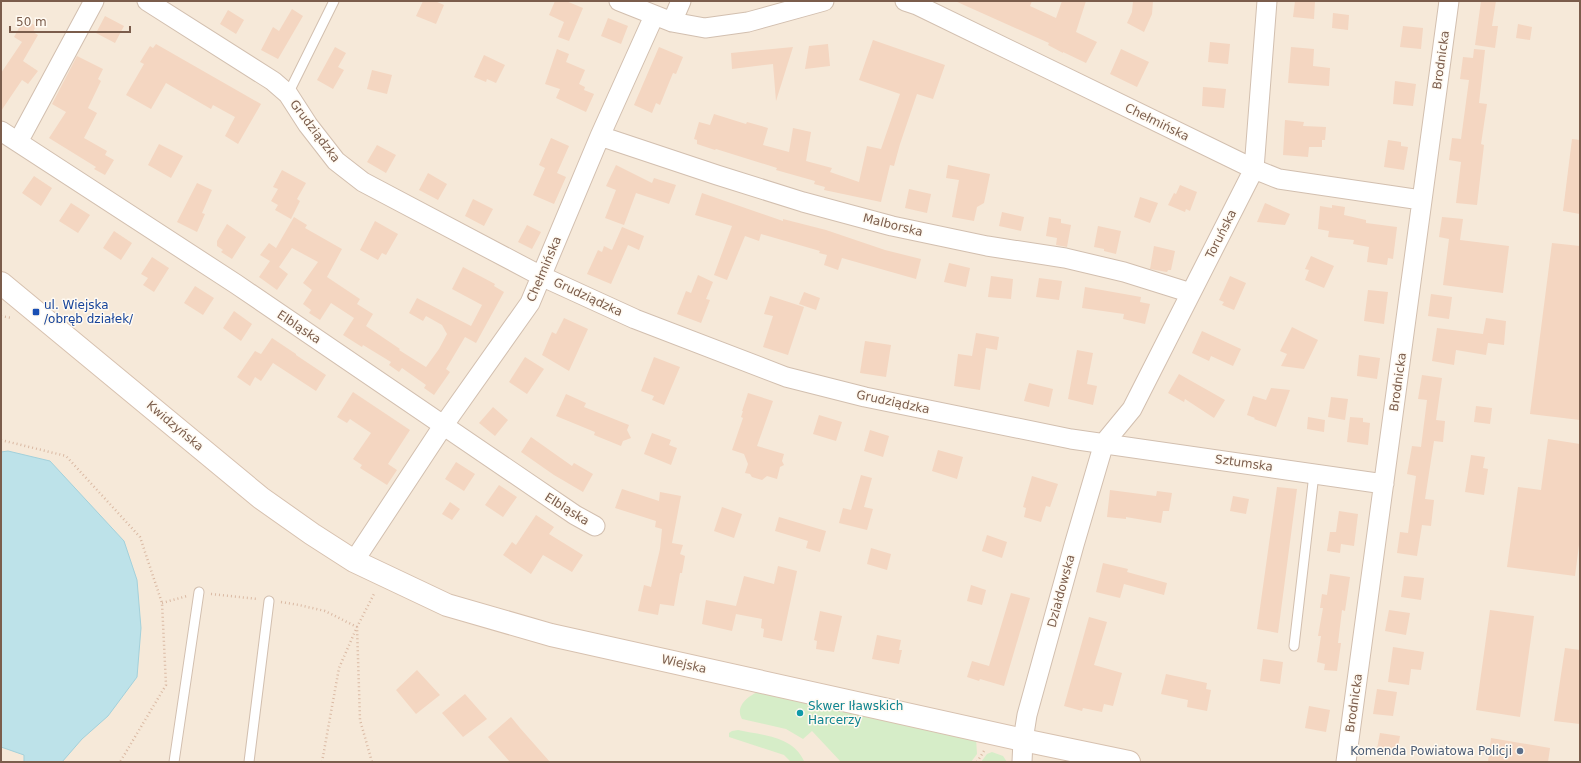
<svg xmlns="http://www.w3.org/2000/svg" width="1581" height="763" font-family="'DejaVu Sans',sans-serif">
<style>
.residential{fill:#f6e9d9}
.green{fill:#d6edc8}
.water{fill:#bde2e9;stroke:#a3d1db}
.building{fill:#f4d6c1}
.lines{fill:none;stroke-linecap:round;stroke-linejoin:round}
.lane-casing{stroke:#d2bfaf;stroke-width:11}
.street-casing{stroke:#d2bfaf;stroke-width:21}
.secondary-casing{stroke:#d7c1af;stroke-width:24}
.path{stroke:#dab9a3;stroke-width:2.5;stroke-dasharray:1 3;stroke-linecap:butt}
.lane{stroke:#fff;stroke-width:9}
.street{stroke:#fff;stroke-width:19}
.secondary{stroke:#fff;stroke-width:22}
.transit-dot{fill:#1a4fb4;stroke:#fffaf2;stroke-width:1.5}
.culture-dot{fill:#0f9aa8;stroke:#fffaf2;stroke-width:1.5}
.service-dot{fill:#5c6f8a;stroke:#fffaf2;stroke-width:1.5}
.labels{text-anchor:middle;stroke-width:3;stroke-linejoin:round;paint-order:stroke}
.street-label{font-size:12px;fill:#7b5d4c;stroke:#fffaf2}
.transit-label{font-size:12px;fill:#164399;stroke:#fffaf2;text-anchor:start}
.culture-label{font-size:12px;fill:#0d838f;stroke:#fffaf2;text-anchor:start}
.service-label{font-size:12px;fill:#4e5e75;stroke:#fffaf2;text-anchor:end}
</style>
<rect width="100%" height="100%" fill="#fdf7eb"/>
<!-- residential -->
<path class="residential" d="M1 1H1580V762H1Z"/>
<!-- green -->
<path class="green" d="M761 691 976 738 977 754 971 762H841L812 731 803 739 786 729 742 719C734 706 750 694 761 691Z
M738 730C761 735 793 736 804 761L791 762 784 755 729 737V733L732 731Z
M992 752 1003 756 1007 762H981L987 754Z"/>
<!-- water -->
<path class="water" d="M8 451 50 461 124 541 137 580 141 628 137 677 108 716 82 739 62 762H24V755L1 747V452Z"/>
<!-- building -->
<path class="building" d="M423 1H435L444 5 436 24 416 16Z
M555 1H566L583 8 569 41 558 37 564 22 549 15Z
M955 1H1032L1030 6 1056 18 1062 1H1086L1076 32 1097 42 1086 63 1063 52V53L1048 45 1049 43Z
M1133 1H1153L1152 14 1144 32 1127 23 1132 12Z
M1295 1H1315L1314 19 1293 17Z
M1481 1H1496L1492 26H1498L1495 48 1475 45Z
M292 9 303 16 278 59 261 50 273 27 279 31Z
M228 10 244 20 236 34 220 24Z
M1333 13 1349 15 1348 30 1332 28Z
M105 16 124 26 115 43 96 33Z
M608 18 628 26 621 44 601 36Z
M24 19 36 26 33 32 38 35 23 61 38 71 28 84 22 80 1 111V73L22 42 14 37Z
M1518 24 1532 27 1530 40 1516 38Z
M1403 26 1423 28 1421 49 1400 47Z
M873 40 945 65 933 99 917 94 900 144 894 166 890 165 881 202 824 190 825 187 814 184 815 181 776 170 777 168 716 149 715 150 697 144V140L694 139 699 122 710 125 714 114 746 124 747 122 768 128 763 145 789 152 793 128 811 132 806 161 832 168 830 172 859 182 867 146 881 149 900 94 859 80Z
M1210 42 1230 44 1228 64 1208 62Z
M156 44 261 104 238 144 225 136 235 117 213 105 211 109 166 83 151 109 126 95 144 64 140 62 150 46 153 48Z
M828 44 830 66 805 69 809 46Z
M335 47 346 53 338 67 344 70 333 89 317 80Z
M659 47 683 57 676 74 673 73 660 105 656 103 652 113 634 105Z
M793 47 776 101 773 64 732 69 731 53Z
M1291 47 1314 49 1313 66 1330 68 1329 86 1288 83Z
M557 49 569 54 566 62 585 70 579 84 585 87 584 90 594 94 586 112 556 98 560 89 545 84Z
M1121 49 1149 62 1137 87 1110 74Z
M1474 49 1485 50 1479 103 1487 104 1481 144 1484 145 1477 205 1456 203 1461 162 1449 160 1452 138 1461 139 1469 80 1460 79 1463 57 1473 58Z
M484 55 505 65 496 83 487 79 486 82 474 77Z
M77 56 103 69 98 79 101 81 88 108 97 113 84 138 107 151 105 155 114 160 105 175 94 169 96 167 49 138 66 112 52 104Z
M372 70 392 75 387 94 367 89Z
M1395 81 1416 84 1413 106 1393 104Z
M1203 87 1226 89 1224 108 1202 106Z
M1285 120 1304 122 1303 126 1326 127 1325 140H1322V147H1309L1308 157 1283 155Z
M551 138 569 146 557 173 566 177 554 204 533 195 545 168 539 165Z
M1572 139 1580 140V214L1563 211Z
M1388 140 1401 142V146L1408 147 1404 170 1384 167Z
M159 144 183 156 171 178 148 165Z
M377 145 396 155 386 173 367 162Z
M616 165 652 183 654 178 676 185 669 204 636 193 624 225 605 218 616 190 606 186Z
M948 165 990 174 984 203 977 207 974 221 952 217 959 180 946 178Z
M282 170 306 183 297 199 300 201 291 219 275 210 278 205 271 201 278 189 273 187Z
M428 173 447 184 438 200 419 190Z
M34 176 52 188 41 206 22 193Z
M197 183 212 190 202 213 205 214 197 232 177 222Z
M1180 185 1197 192 1190 211 1186 209 1185 212 1168 205 1174 193 1176 194Z
M909 189 931 194 927 213 905 208Z
M702 193 783 221V219L826 230 885 250 921 259 916 279 842 258 838 270 824 265 827 255 819 253 820 251 761 234 759 241 745 236 727 280 714 275 732 226 695 215Z
M1140 197 1158 203 1150 223 1134 217Z
M473 199 493 209 484 226 465 216Z
M71 203 90 215 78 233 59 221Z
M1265 203 1290 214 1285 225 1257 222Z
M1332 205 1345 207 1344 215 1366 220V223L1397 227 1393 259 1388 258 1387 265 1367 262 1369 247 1353 244 1354 240 1328 237 1329 231 1318 229 1320 206 1332 208Z
M1002 212 1024 217 1021 231 999 226Z
M294 217 307 225 305 228 342 249 327 277 360 299 357 304 373 314 366 326 400 349 399 350 426 367 439 349 447 334 442 325 426 316 423 321 409 313 417 298 471 326 482 305 452 289 463 267 495 284 494 286 504 292 476 343 465 337 446 369 450 372 434 395 424 388 426 385 402 368 399 372 389 365 391 362 363 345 362 347 343 335 354 318 331 303 320 320 309 313 311 310 303 304 312 290 303 283 318 262 292 248 279 267 288 274 277 290 259 277 270 261 260 255 269 243 276 248Z
M1049 217 1061 219V223L1071 225 1067 247 1056 245 1057 238 1046 236Z
M1442 217 1463 219 1460 240 1509 246 1503 293 1443 285 1449 239 1439 237Z
M375 221 398 234 386 255 382 253 378 260 360 250Z
M227 224 246 237 232 259 221 252 223 250 217 246V241Z
M527 225 541 232 532 249 518 242Z
M1098 226 1121 231 1116 254 1104 251V249L1094 247Z
M622 227 644 236 639 250 628 245 611 284 587 274 598 250 602 252 604 246 612 250Z
M114 231 132 243 121 260 103 248Z
M1552 243 1580 246V420L1530 414Z
M1154 246 1175 251 1171 270H1168L1167 272 1150 269Z
M1311 256 1334 266 1324 288 1305 280 1309 270 1305 269Z
M152 257 169 268 154 292 143 285 148 278 141 274Z
M949 263 970 268 966 287 944 282Z
M698 275 713 282 706 299 710 300 701 323 677 314 686 291 691 293Z
M991 276 1013 279 1011 299 988 297Z
M1230 276 1246 283 1234 310 1222 305 1224 302 1219 300Z
M1039 278 1062 281 1059 300 1036 297Z
M195 286 214 298 203 315 184 303Z
M1085 287 1141 297 1140 302 1150 304 1145 324 1123 319 1124 314 1082 308Z
M1368 290 1388 292 1384 324 1364 321Z
M804 292 820 298 816 310 799 304Z
M1431 294 1452 297 1449 319 1428 316Z
M770 296 804 307 788 355 763 347 773 316 764 314Z
M234 311 252 324 241 341 223 328Z
M564 318 588 329 569 371 542 355 552 332 556 334Z
M1486 318 1506 321 1504 345 1488 343 1486 355 1456 350 1454 365 1432 361 1437 328 1483 334Z
M1292 327 1318 340 1304 369 1281 366 1287 354 1280 351Z
M1202 331 1241 349 1233 366 1211 356 1209 361 1192 353Z
M976 333 999 337 997 350 986 348 980 390 954 386 958 354 972 356Z
M272 338 296 354V355L326 375 316 391 273 363 261 381 255 377 250 386 237 377 255 351 261 354Z
M865 341 891 345 886 377 860 373Z
M1077 350 1093 353 1087 384 1097 386 1093 405 1068 399Z
M1359 355 1380 358 1377 379 1357 376Z
M525 357 544 369 527 394 509 382Z
M654 357 680 367 664 405 652 400 654 396 641 391Z
M1179 374 1225 400 1214 418 1185 399 1184 402 1168 393Z
M1422 375 1442 378 1436 420 1445 421 1443 442 1434 441 1425 499 1434 500 1431 526 1422 525 1417 556 1397 553 1400 532 1408 533 1416 476 1407 474 1412 446 1421 447 1427 400 1418 399Z
M1029 383 1053 389 1049 407 1024 401Z
M1271 388 1290 390 1276 427 1254 419 1255 418 1247 415 1253 396 1266 400Z
M353 392 410 430 388 464 397 470 387 485 360 468 362 465 353 459 371 433 350 419 347 423 337 417Z
M748 393 773 401 757 446 784 454 782 461 784 465 780 467 777 479 767 476 762 480 752 477 750 474 745 473 748 464 744 454 732 450 743 418 741 417 743 411H742Z
M566 394 586 403 584 407 629 425 627 430 631 438 623 441 621 446 594 435 595 432 556 416Z
M1331 397 1348 399 1345 420 1328 417Z
M1476 406 1492 408 1490 424 1474 422Z
M493 407 508 420 495 436 479 423Z
M819 415 842 422 836 441 813 434Z
M1308 417 1325 420 1324 432 1307 429Z
M1350 417 1363 418V422L1370 423 1368 445 1347 442Z
M870 430 889 436 883 457 864 451Z
M652 433 671 440 669 445 677 448 671 465 644 454Z
M531 437 572 466 574 463 593 474 583 492 554 475 521 452Z
M1548 439 1580 444V537L1575 576 1507 567 1518 487 1541 490Z
M938 450 963 457 957 479 932 471Z
M1471 455 1485 457 1483 468 1488 469 1484 495 1465 492Z
M456 462 475 474 464 491 445 479Z
M861 475 872 478 864 507 873 509 867 530 839 523 843 508 851 510Z
M1032 476 1058 484 1050 507 1046 506 1041 522 1024 517 1026 508 1023 507Z
M499 485 517 497 503 517 485 505Z
M1277 487 1297 489 1278 633 1257 629Z
M622 489 659 501 660 492 681 496 672 543 683 545 680 554 685 556 682 573H680L674 606 660 604 658 615 638 611 644 585 651 587 660 549 662 529 655 527 656 521 615 508Z
M1110 490 1156 496 1157 491 1172 493 1169 511H1163L1161 523 1126 517V519L1107 517Z
M1233 496 1249 499 1246 514 1230 511Z
M450 502 460 509 452 520 442 514Z
M722 507 742 514 734 538 714 531Z
M1339 511 1358 514 1354 546 1341 544 1340 553 1327 551 1330 532H1336Z
M536 515 554 527 549 534 583 555 572 572 543 555 531 574 503 555 512 542 516 545Z
M779 517 826 531 820 552 806 548 808 541 775 531Z
M987 535 1007 542 1002 558 982 551Z
M871 548 891 554 887 570 867 564Z
M1103 563 1128 569 1127 572 1167 583 1164 595 1124 584 1120 598 1096 592Z
M778 566 797 571 782 641 763 637 764 629 761 628 762 619 736 614 732 631 702 624 706 600 736 606 744 576 774 584Z
M1330 574 1350 577 1345 611 1342 610 1338 643H1341L1337 671 1324 670 1325 664 1317 662 1321 636H1318L1323 608H1320L1322 594 1327 595Z
M1404 576 1424 578 1421 600 1401 597Z
M971 585 986 590 982 605 967 601Z
M1011 593 1030 598 1004 686 980 679 979 681 967 677 972 661 989 666Z
M1389 610 1410 613 1406 635 1385 631Z
M1490 610 1534 616 1520 717 1476 710Z
M820 611 842 616 834 652 816 649 817 641 814 640Z
M1089 617 1107 622 1094 665 1122 673 1113 706 1104 704 1102 712 1083 708 1082 711 1064 706Z
M877 635 901 640 899 650H902L899 664 872 659Z
M1393 647 1424 652 1421 670 1411 669 1409 685 1388 682Z
M1565 648 1580 650V724L1554 721Z
M1263 659 1283 662 1280 684 1260 681Z
M417 670 440 695 416 714 396 690Z
M1166 674 1207 683 1206 689 1211 690 1207 711 1187 707 1188 700 1161 694Z
M1377 689 1397 692 1393 716 1373 714Z
M465 694 487 719 463 737 442 713Z
M1309 706 1330 710 1326 732 1305 728Z
M511 717 520 728 550 762H510L488 737Z
M1380 733 1400 736 1396 757 1376 754Z
M1491 738 1550 748 1548 762H1488Z"/>
<g class="lines">
<defs>
<path id="lane" d="M288 94 334 1
M1294 646 1314 474
M174 762 199 592
M249 762 269 601"/>
<path id="street" d="M147 1 273 81 288 94 308 125 336 161 363 182 541 276 635 319 786 377 865 397 1071 439 1384 484
M619 1 672 22 705 28 748 22 824 1
M905 1 917 5 1254 169 1279 179 1421 200
M672 22 681 1
M1 131 236 284 575 515 595 526
M600 136 717 175 803 202 892 226 987 246 1065 258 1124 272 1191 293
M18 142 94 1
M354 561 443 426 530 303 600 136 654 16
M1022 762 1023 740 1027 715 1074 545 1104 443 1132 409 1254 169 1267 1
M1346 762 1449 1"/>
<path id="secondary" d="M1 283 261 498 312 534 354 561 447 605 551 635 1023 740 1129 762"/>
</defs>
<!-- lane casing -->
<use href="#lane" class="lane-casing"/>
<!-- street casing -->
<use href="#street" class="street-casing"/>
<!-- secondary casing -->
<use href="#secondary" class="secondary-casing"/>
<!-- path -->
<path class="path" d="M1 316 12 318
M1 440 66 456 140 537 162 603 166 685 120 762
M211 594 258 599
M281 602 299 605 325 611 357 627 360 720 372 762
M162 603 187 596
M322 762 339 668 357 627 375 592
M977 762 984 751"/>
<!-- lane -->
<use href="#lane" class="lane"/>
<!-- street -->
<use href="#street" class="street"/>
<!-- secondary -->
<use href="#secondary" class="secondary"/>
</g>
<!-- markers -->
<rect class="transit-dot" x="32" y="308" width="8" height="8" rx="2"/>
<circle class="culture-dot" cx="800" cy="713" r="4"/>
<circle class="service-dot" cx="1520" cy="751" r="4"/>
<g class="labels">
<!-- street labels -->
<g class="street-label">
<text transform="translate(1441 60) rotate(-82)" y="4">Brodnicka</text>
<text transform="translate(1157 122) rotate(26)" y="4">Chełmińska</text>
<text transform="translate(315 131) rotate(53)" y="4">Grudziądzka</text>
<text transform="translate(893 225) rotate(14)" y="4">Malborska</text>
<text transform="translate(1221 234) rotate(-63)" y="4">Toruńska</text>
<text transform="translate(544 269) rotate(-67)" y="4">Chełmińska</text>
<text transform="translate(588 297) rotate(25)" y="4">Grudziądzka</text>
<text transform="translate(299 327) rotate(34)" y="4">Elbląska</text>
<text transform="translate(1398 382) rotate(-82)" y="4">Brodnicka</text>
<text transform="translate(893 402) rotate(12)" y="4">Grudziądzka</text>
<text transform="translate(175 426) rotate(40)" y="4">Kwidzyńska</text>
<text transform="translate(1244 463) rotate(8)" y="4">Sztumska</text>
<text transform="translate(567 509) rotate(32)" y="4">Elbląska</text>
<text transform="translate(1061 591) rotate(-75)" y="4">Działdowska</text>
<text transform="translate(684 664) rotate(13)" y="4">Wiejska</text>
<text transform="translate(1354 703) rotate(-82)" y="4">Brodnicka</text>
</g>
<!-- transit labels -->
<g class="transit-label">
<text x="44" y="309">ul. Wiejska<tspan x="44" dy="14">/obręb działek/</tspan></text>
</g>
<!-- culture labels -->
<g class="culture-label">
<text x="808" y="710">Skwer Iławskich<tspan x="808" dy="14">Harcerzy</tspan></text>
</g>
<!-- service labels -->
<g class="service-label">
<text x="1512" y="755">Komenda Powiatowa Policji</text>
</g>
</g>
<!-- border -->
<rect width="1581" height="763" fill="none" stroke="#7b5d4c" stroke-width="4"/>
<!-- scale -->
<path d="M10 26v6h120v-6" fill="none" stroke="#7b5d4c" stroke-width="2"/>
<text x="16" y="26" font-size="12" fill="#7b5d4c" stroke="#fffaf2" stroke-width="3" paint-order="stroke">50 m</text>
</svg>
